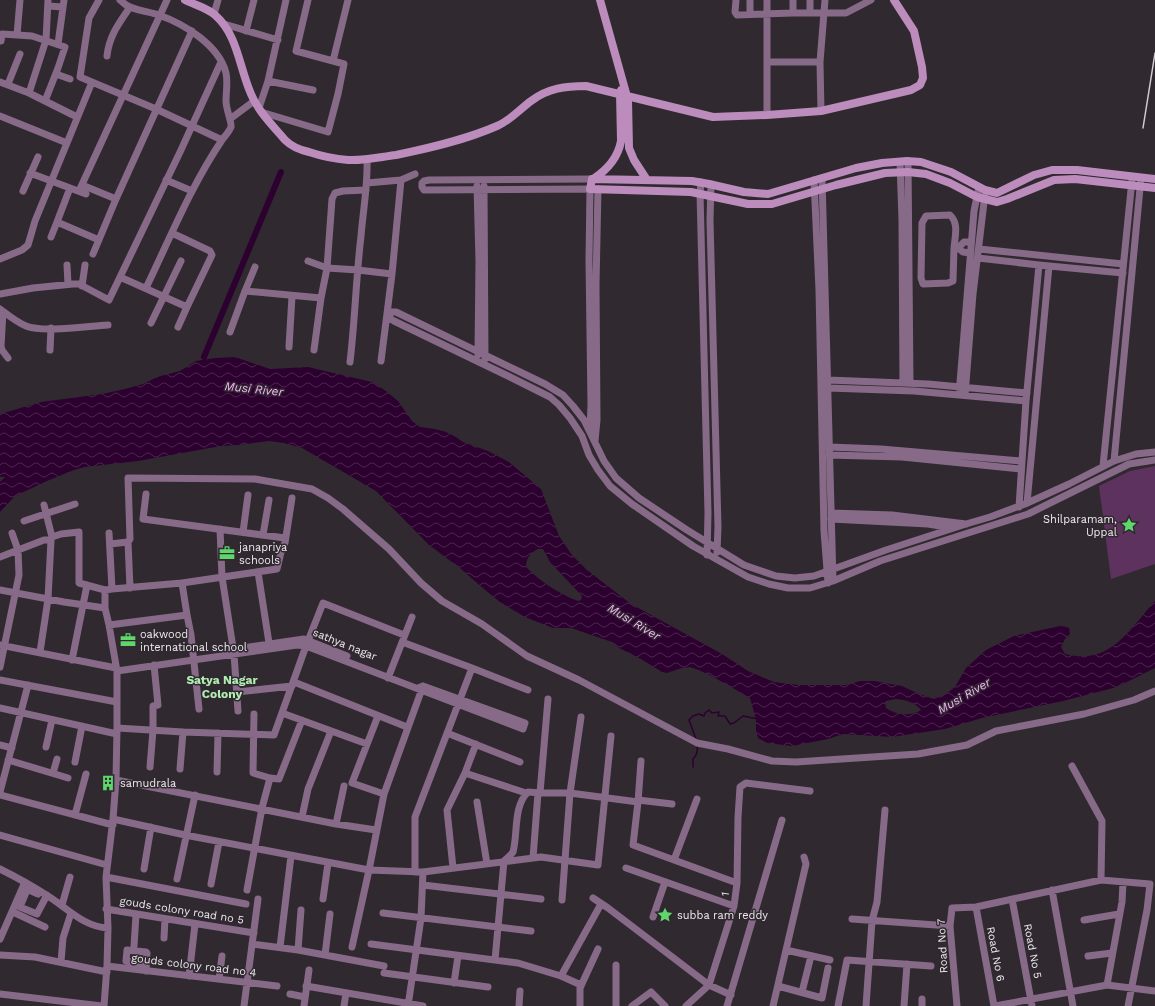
<svg xmlns="http://www.w3.org/2000/svg" width="1155" height="1006" font-family="'Work Sans',sans-serif">
<style>
.park{fill:#5d325f}
.water{fill:url(#water-waves);fill-rule:evenodd}
.lines{fill:none;stroke-linecap:round;stroke-linejoin:round}
.stream{stroke:#2c002f;stroke-width:1.5}
.canal{stroke:#2c002f;stroke-width:6}
.street{stroke:#876a88;stroke-width:7}
.secondary{stroke:#bb8cbc;stroke-width:8}
.rail{stroke:#d1ccd1;stroke-width:1.5}
.labels{text-anchor:middle;stroke-width:3;stroke-linejoin:round;paint-order:stroke}
.poi-label{font-size:11px;fill:#efeaef;stroke:#302930;text-anchor:start}
.street-label{font-size:11px;fill:#efeaef;stroke:#302930}
.water-label{font-size:12px;font-style:italic;fill:#fcb4fe;stroke:#302930}
.neighbourhood-label{font-size:12px;font-weight:bold;fill:#b1eeb3;stroke:#302930}
</style>
<defs>
<pattern id="water-waves" width="16" height="10" patternUnits="userSpaceOnUse"><rect width="16" height="10" fill="#2c002f"/><path d="M0 5q4-4 8 0t8 0" fill="none" stroke="#4b254d"/></pattern>
</defs>
<rect width="100%" height="100%" fill="#302930"/>
<!-- park -->
<path class="park" d="M1155 466V564L1111 579 1099 486 1130 471Z"/>
<!-- water -->
<path class="water" d="M235 357 270 369 308 367 372 382 386 391 398 401 412 421 420 427 435 429 446 432 456 437 463 442 488 451 509 462 541 489 559 536 572 555 587 570 631 604 722 654 748 671 774 682 799 685H846L860 681H874L902 686 919 694 934 699 946 694 955 687 966 668 986 650 1014 636 1060 626 1069 627 1070 634 1065 639 1061 647 1065 654C1110 666 1129 630 1155 601V668L1117 687 1063 701 982 718 945 729 892 737 843 734 828 739 792 746 767 743 758 738 756 731V719L750 698 710 675 696 669 690 667 682 668 667 673 662 672 641 659 619 648 612 642 571 628H553L525 617 501 603 478 584 460 568 429 545 376 491 302 448 284 443 269 441 238 445 221 446 138 461 85 467 74 470 47 481 15 496 0 512V482L5 477H0V414L41 402 102 394 125 389 143 384 157 377 180 371 196 361 215 358ZM538 549H543L550 562 582 596 581 600 578 601C559 594 541 582 526 567 526 558 530 553 538 549ZM896 699C906 700 915 702 921 710 910 717 897 715 886 708L885 703 886 701Z"/>
<g class="lines">
<!-- stream -->
<path class="stream" d="M696 739 689 720 693 716 699 714 704 716 705 713 709 710 712 713 719 712 718 716H725L730 724 734 723 743 716 758 719
M693 767V759C697 755 698 750 697 745"/>
<!-- canal -->
<path class="canal" d="M204 357 281 172"/>
<!-- street -->
<path class="street" d="M99 0 89 18 80 77 156 109 222 140C191 186 170 238 146 288
M120 0C123 2 126 6 130 7 139 11 150 12 159 15 184 24 219 45 226 73 228 82 226 92 226 101 226 109 232 123 231 127 229 132 225 136 222 140
M308 0 296 51 333 61 348 0
M736 0 735 12 737 15 793 13H846L871 0
M767 0V115
M48 6 63 7
M810 12V0
M793 13V0
M214 14 218 0
M750 14V0
M224 24 278 40
M246 31 254 0
M17 35 20 0
M0 41H1L2 34 32 36 65 47 58 68 45 101
M58 44 64 0
M107 56C109 36 119 23 130 7
M767 62H820
M56 74 70 79
M268 81 313 90
M0 82 29 93 77 117
M8 84 20 54
M29 93 46 40 48 0
M259 108 268 81 286 0
M821 111 820 62 825 0
M261 112 328 132 338 94 344 64 333 61
M0 116 67 143
M230 119 254 101
M908 161 910 383
M900 162 902 220 903 383
M30 173 86 194
M822 178 833 581
M166 180 192 191
M814 180 819 290 824 531 828 583
M701 182 700 193 708 513 707 555
M367 183 401 180 415 174
M711 184 710 220 718 527 717 552
M82 185 116 199
M477 186 479 261 478 355
M484 186 485 359
M23 191 38 157
M79 191 167 0
M57 222 70 188
M51 237 57 222 99 240
M954 248C955 237 959 223 950 215L926 216 922 223 921 278 923 284 948 283 953 281 954 248H958
M979 249 1123 264
M970 253 963 252 958 248 964 242H971
M93 254 116 199 192 31
M978 258 1039 265 1123 273
M0 259 22 250 28 245 35 221 92 82
M308 261 327 268 332 199 335 193 343 191 366 190
M67 265 68 284
M120 277 187 307 212 255 210 251 172 233
M82 286 85 265
M245 291 255 267
M0 294 33 288 73 284H79L109 300 181 150 221 62
M0 309C8 315 16 322 26 326 43 333 88 326 108 325
M3 312 1 346 2 350 8 358
M151 323 181 261
M178 327 187 307
M230 332 245 291 321 298
M289 347 292 296
M50 350 51 328
M314 350 321 298 327 268 358 270 392 274
M381 361 392 274 401 180
M350 362C355 320 356 278 361 236 363 211 368 185 367 160
M828 380 928 384 1027 393
M828 388 914 391 1026 401
M959 395 974 211 979 187
M965 395 973 294 985 194
M590 430 591 405 589 261 590 189 424 190 422 187V183L424 181 429 180 592 179
M595 441 597 420 596 285 598 189
M829 447 881 449 1022 461
M1155 452 1136 454 1114 461 1069 484 1025 504 990 517 966 524 886 550 814 576 795 578 776 576 744 565 687 530 639 498 616 478 604 461 584 420 573 406 563 395 545 384 396 312H390C389 317 390 319 394 321L508 376 550 397 559 405 570 418 582 436 589 455 598 470 610 486 632 504 693 546 748 577 769 584 788 588H810L833 581 880 561 1028 514 1129 464 1155 460
M829 455 902 457 1021 469
M1114 461 1141 178
M1103 466 1132 180
M146 494 143 519 285 538
M1027 503 1049 266
M1019 507 1026 401 1039 265
M831 513 892 515 966 524
M831 519 928 524 952 528
M24 521 75 504
M220 529 222 577 234 654 238 711
M243 532 248 495
M109 533 112 589
M263 535 269 500
M52 537 61 534 79 532V583L105 590 112 589 182 583 277 569 282 548 285 543 292 498
M128 542 130 588
M110 544 128 542 130 539 128 478 255 479 312 489 328 498 343 509 389 549 421 583 442 601 482 624 527 656 579 680 697 743 728 749 772 761 796 762 918 754 967 745 996 731 1084 714 1134 700 1155 691
M0 557 44 540H51
M258 572 269 643
M182 583 187 615
M0 590 64 602 105 608
M109 625 187 615 191 635 199 709
M402 642 472 668 415 817V872
M0 645 116 668
M229 650 304 639 347 656
M40 652 48 599 51 540 52 537 44 505
M72 660 87 585
M0 667 19 575 18 550 12 533
M472 668 528 690
M117 671 297 645 306 646 523 729 525 723 423 686 418 688
M388 678 412 617
M0 680 117 702
M294 682 407 727
M237 692 292 686
M0 708 117 734
M282 713 367 744
M254 714 253 773 270 778
M378 716 352 783 384 794
M117 728 183 732 274 735 306 646 323 603 404 635
M447 733 520 762
M0 745 12 748
M46 747 52 720
M8 760 68 778
M75 762 82 726
M1072 766 1102 821 1101 880
M150 767 153 730V706L158 705 154 665
M180 769 183 732
M217 772 218 733
M53 773 57 759
M465 773 526 793
M116 780 336 824 376 830
M0 792 28 685
M540 793 548 699
M0 795 113 825
M638 800 672 804
M477 802 487 864
M638 802 641 761
M75 815 86 774
M302 817 308 789 331 731
M113 819 185 835 369 870 423 872 541 857 598 865 611 736
M336 824 344 786
M0 835 107 865
M533 858 538 793
M674 860 697 799
M453 868 447 810 465 773 476 744
M626 868 734 906
M0 869C18 878 34 887 51 898 69 910 85 927 108 928
M144 869 151 827
M106 877 246 904
M177 879 195 795
M737 883 738 817 740 787 746 783 810 791
M211 884 219 842
M423 885 541 899
M247 890 262 808 270 778 279 779 302 720
M1052 890 1073 1006
M38 894 29 890H27L20 907 37 914 47 895
M593 898 608 908 709 985 731 995
M323 899 328 863
M1012 899 1032 1006
M562 900 570 793 581 717
M62 905 70 877
M976 907 994 1006
M106 909 254 933
M13 912 45 927
M383 913 531 931
M653 917 665 882
M852 919 950 926
M1084 920 1119 914
M164 938 165 919
M0 939 25 882
M252 944 298 950 384 966
M371 944 518 963 561 976 581 985
M134 946 136 915
M280 947 291 856
M352 947 369 870 384 794 423 686
M298 950 301 910
M786 950 830 960
M0 955 35 957 107 972
M325 955 330 914
M1088 956 1112 953
M495 960 504 861C507 858 511 855 513 852 518 834 513 806 528 792L540 793H570L638 802 633 845 737 883 734 906 709 985 686 1006
M61 962 63 938 71 913
M107 966 277 986
M146 971 147 953 146 952 127 950 126 961 146 964
M384 973 488 987
M189 976 195 924
M561 976 601 904
M219 979 222 956
M454 983 458 956
M1107 985 1122 902 1123 882
M306 986 423 1006
M778 986 822 998 828 968
M802 992 811 956
M0 994 102 1006
M290 994 305 997
M922 999V1006
M104 1006 107 966 108 928 106 877 113 819 116 780 117 728V671L109 625 105 608V590
M244 1006 258 899
M304 1006 309 970
M344 1006 346 993
M408 1006 421 918 423 872
M519 1006 520 991
M580 1006V988L598 949
M616 1006V965
M632 1006 651 992 665 1006
M727 1006 782 820
M773 1006 806 864 804 857
M838 1006 847 960 931 966
M866 1006 872 921 877 902 885 810
M904 1006 907 964
M957 1006 950 926 952 908 976 907 1101 880 1150 884 1147 910 1128 1006
M995 1006 1107 985 1155 991"/>
<!-- secondary -->
<path class="secondary" d="M185 0C195 5 207 8 215 15 238 35 239 67 251 94 258 111 273 126 285 140 292 147 300 150 309 152 321 156 335 159 348 160 364 161 380 157 396 155 430 148 465 140 497 126 511 120 520 109 531 101 548 88 566 86 586 86L713 117 767 115 821 111 911 90 920 85 923 78 922 67 914 31 894 0
M600 0 628 100 629 148 634 160 647 180
M592 179 590 189 691 192 748 204H772L836 185 885 173 908 172 926 174 950 183 977 197 997 202 1007 199 1054 180 1075 179 1155 188
M592 179 692 181 709 184 744 192 768 194 856 168 882 163 907 161 921 162 951 172 985 190 997 193 1034 175 1052 170H1077L1155 179
M593 179C607 170 618 158 621 141L620 93 621 90"/>
<!-- rail -->
<path class="rail" d="M1143 128 1155 53"/>
</g>
<!-- icons -->
<defs>
<symbol id="sight-bare" viewBox="-9 -9 18 18"><path d="M0-6L1.8-2.2L6-1.7L2.9 1.2L3.7 5.4L0 3.3L-3.7 5.4L-2.9 1.2L-6-1.7L-1.8-2.2Z" fill="#5fd56b" stroke="#302930" stroke-width="2.5" paint-order="stroke"/></symbol>
<symbol id="office-bare" viewBox="-9 -9 18 18"><path d="M-6-3h4V-5.5h4V-3h4V5H-6ZM-1-4.5V-3h2v-1.5ZM-6 0V1H6V0Z" fill="#5fd56b" stroke="#302930" stroke-width="2.5" paint-order="stroke"/></symbol>
<symbol id="building-bare" viewBox="-9 -9 18 18"><path d="M-4-6H4V6H1V3H-1V6H-4ZM-2.5-4.3h1.7v1.8h-1.7ZM.8-4.3h1.7v1.8H.8ZM-2.5-1h1.7V.8h-1.7ZM.8-1h1.7V.8H.8Z" fill="#5fd56b" stroke="#302930" stroke-width="2.5" paint-order="stroke"/></symbol>
</defs>
<g fill-rule="evenodd">
<use href="#sight-bare" x="1118" y="514" width="22" height="22"/>
<use href="#office-bare" x="216" y="542" width="22" height="22"/>
<use href="#office-bare" x="117" y="629" width="22" height="22"/>
<use href="#building-bare" x="97" y="772" width="22" height="22"/>
<use href="#sight-bare" x="654" y="904" width="22" height="22"/>
</g>
<g class="labels">
<!-- poi labels -->
<g class="poi-label">
<text x="1117" y="523" text-anchor="end">Shilparamam,<tspan x="1117" dy="13">Uppal</tspan></text>
<text x="239" y="551">janapriya<tspan x="239" dy="13">schools</tspan></text>
<text x="140" y="638">oakwood<tspan x="140" dy="13">international school</tspan></text>
<text x="120" y="787">samudrala</text>
<text x="677" y="919">subba ram reddy</text>
</g>
<!-- street labels -->
<g class="street-label">
<text transform="translate(345 644) rotate(22)" y="4">sathya nagar</text>
<text transform="translate(725 894) rotate(-81)" y="4">1</text>
<text transform="translate(182 910) rotate(9)" y="4">gouds colony road no 5</text>
<text transform="translate(942 946) rotate(-93)" y="4">Road No 7</text>
<text transform="translate(1033 951) rotate(79)" y="4">Road No 5</text>
<text transform="translate(996 954) rotate(79)" y="4">Road No 6</text>
<text transform="translate(194 965) rotate(7)" y="4">gouds colony road no 4</text>
</g>
<!-- water labels -->
<g class="water-label">
<text transform="translate(254 389) rotate(6)" y="4">Musi River</text>
<text transform="translate(634 622) rotate(31)" y="4">Musi River</text>
<text transform="translate(964 696) rotate(-30)" y="4">Musi River</text>
</g>
<!-- neighbourhood labels -->
<g class="neighbourhood-label">
<text x="222" y="684">Satya Nagar<tspan x="222" dy="14">Colony</tspan></text>
</g>
</g>
</svg>
